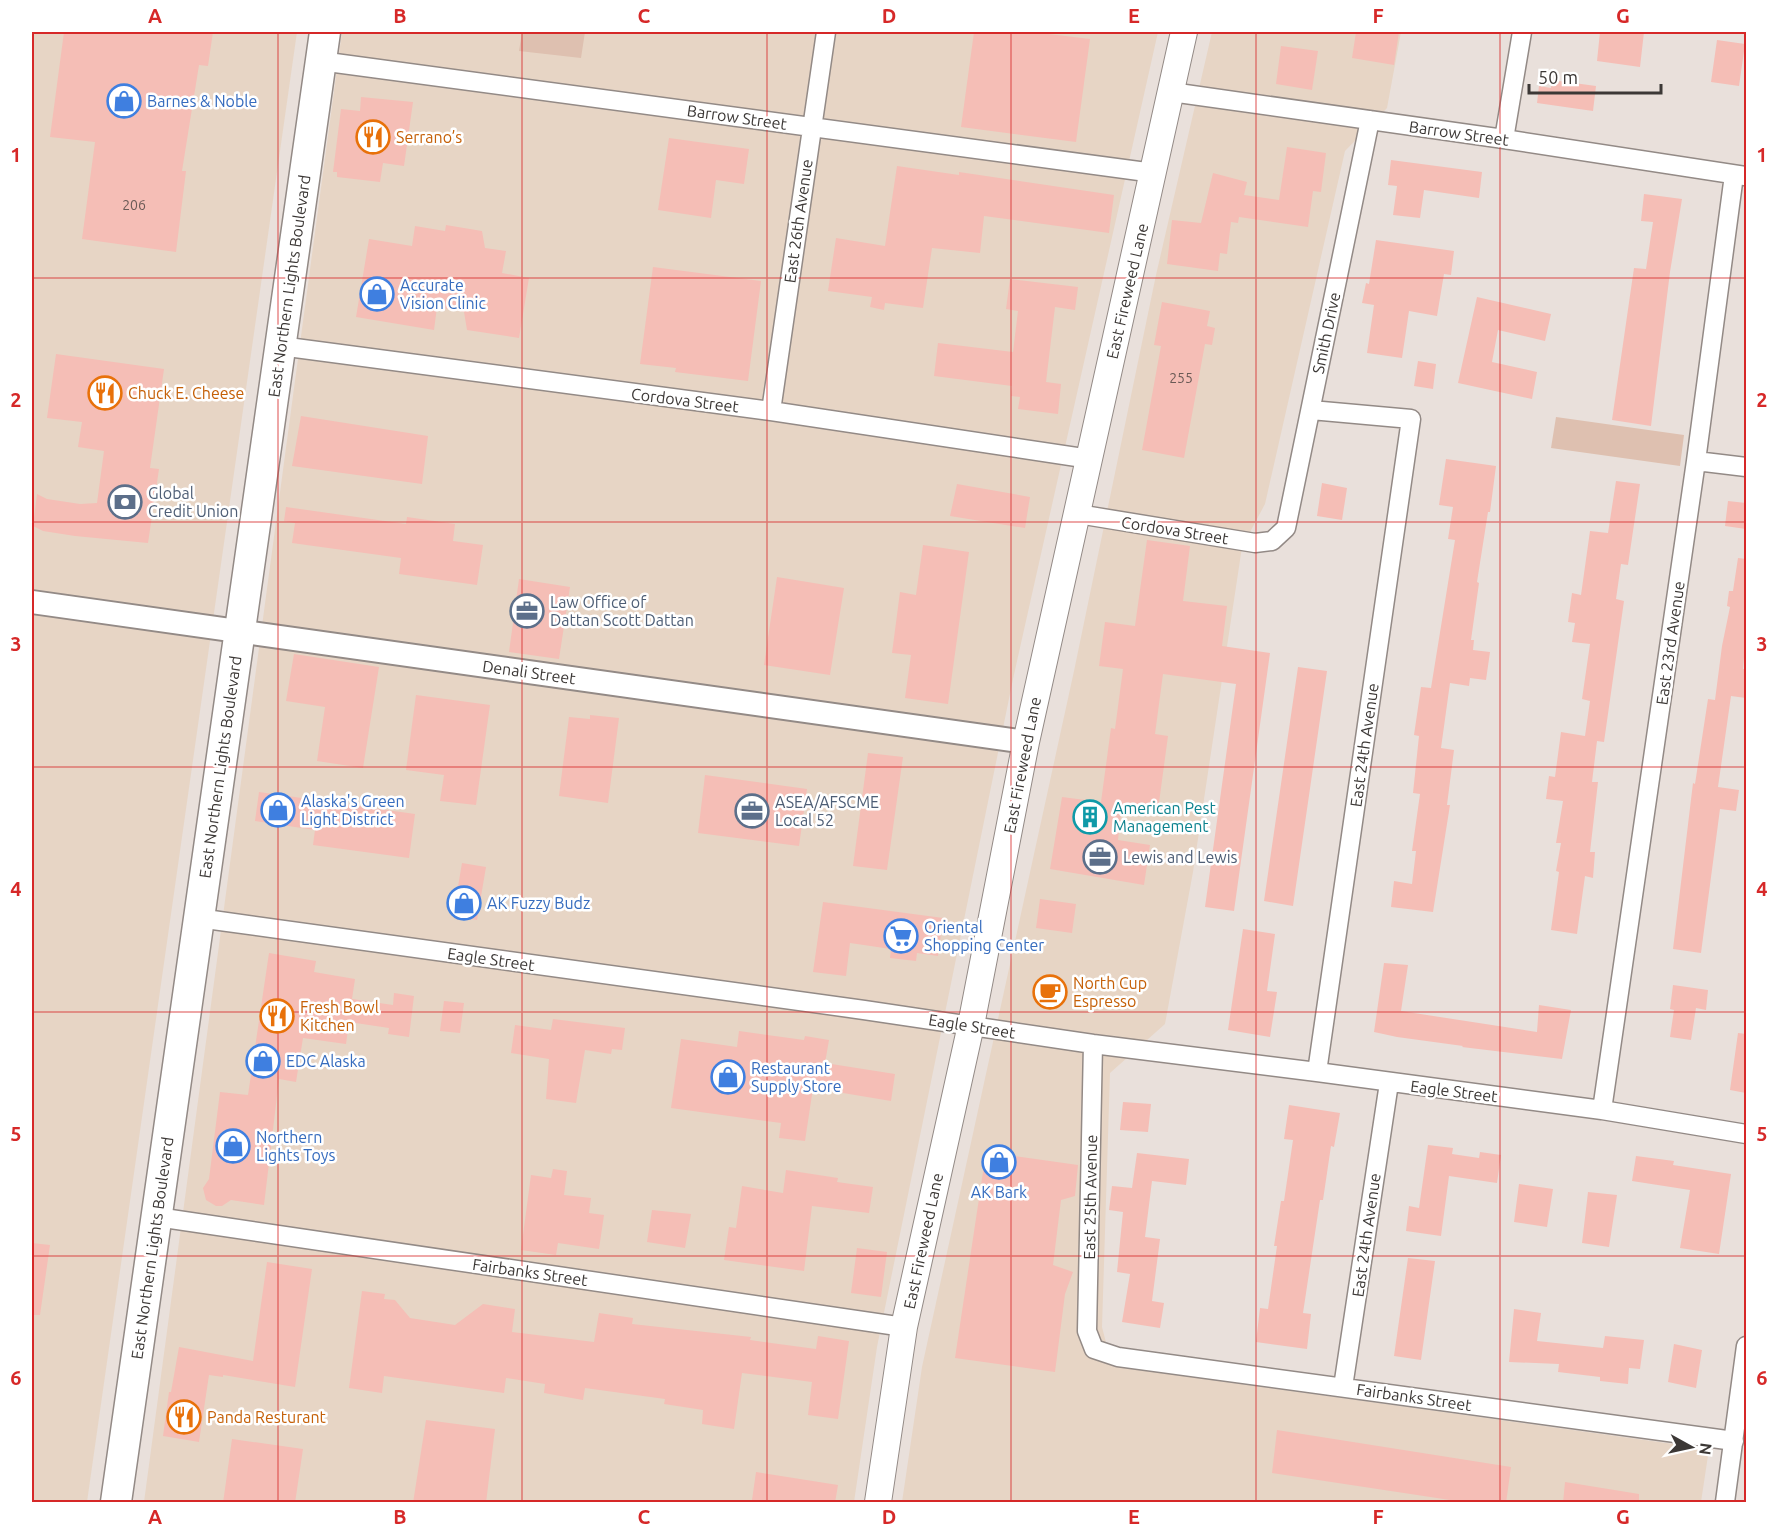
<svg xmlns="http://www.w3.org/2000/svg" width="1778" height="1534" font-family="Ubuntu,sans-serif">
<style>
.commercial{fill:#e7d5c5}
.green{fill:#dec0b0}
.building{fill:#f5beb6}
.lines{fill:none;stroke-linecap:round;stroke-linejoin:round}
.minor-casing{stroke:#938a86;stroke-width:21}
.tertiary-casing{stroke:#938a86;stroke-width:26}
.secondary-casing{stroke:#938a86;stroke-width:28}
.primary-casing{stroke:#938a86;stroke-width:33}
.minor{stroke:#fff;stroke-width:18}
.tertiary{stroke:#fff;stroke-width:22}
.secondary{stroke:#fff;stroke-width:26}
.primary{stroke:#fff;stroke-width:30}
.grid{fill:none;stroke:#d62828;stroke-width:1.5;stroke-opacity:0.55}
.labels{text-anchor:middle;stroke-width:5;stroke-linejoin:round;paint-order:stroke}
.number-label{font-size:14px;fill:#6a5a56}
.shop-label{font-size:16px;fill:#366cbe;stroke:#fff;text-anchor:start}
.street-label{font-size:16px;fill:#3c3836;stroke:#fff}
.food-label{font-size:16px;fill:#c56008;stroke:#fff;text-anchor:start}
.service-label{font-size:16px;fill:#4e5e75;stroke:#fff;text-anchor:start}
.culture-label{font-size:16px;fill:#0d838f;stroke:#fff;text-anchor:start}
.neatline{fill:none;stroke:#d62828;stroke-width:2}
.grid-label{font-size:20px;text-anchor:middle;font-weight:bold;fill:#d62828}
</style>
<rect width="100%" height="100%" fill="#e9e0db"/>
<!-- commercial -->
<path class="commercial" d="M32 32H297L87 1502H32Z
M342 32H1158L1013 679 877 1347 854 1502H144Z
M1212 32H1401L1387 108 1345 151 1265 504 1242 547 1193 872 1165 1024 1110 1073 1102 1327 1112 1366 1709 1449 1701 1502H902L922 1367 1074 671 1156 275Z"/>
<!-- green -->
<path class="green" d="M522 32H585L581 58 519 51Z
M1556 417 1684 435 1680 466 1551 448Z"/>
<!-- building -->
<path class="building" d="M64 32H213L208 66 199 65 182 171H186L176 252 82 239 95 142 50 137Z
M974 32H1032L1090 39 1076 142 961 127Z
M1356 32H1399L1394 65 1352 58Z
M1600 32H1644L1640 67 1597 61Z
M1717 40 1745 44 1739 86 1711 82Z
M1281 46 1318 51 1312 90 1276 84Z
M1552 80 1596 86 1593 111 1537 103 1539 86 1551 88Z
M361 97 413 102 404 166 383 163 380 182 337 177V172H333L341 109 360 111Z
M669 138 749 149 744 184 716 180 711 218 658 210Z
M1287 147 1326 153 1321 192 1313 191 1308 227 1239 217 1238 223 1231 222 1227 254 1220 253 1218 271 1167 264 1172 220 1201 223 1213 173 1247 182 1244 195 1279 200Z
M1391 160 1482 172 1479 198 1424 190 1420 218 1393 215 1397 186 1388 185Z
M897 166 959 175V172L1114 195 1109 233 984 216 980 253 932 248 923 308 885 303 884 310 870 307 872 297 828 291 836 238 885 246Z
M1644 194 1682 199 1670 272 1651 426 1612 420 1634 268 1646 269 1653 222 1641 221Z
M446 225 482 231 485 248 506 251 502 273 529 278 519 338 467 330 464 312 437 307 434 330 356 317 369 239 412 246 415 226 445 231Z
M1376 240 1454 251 1451 275 1444 274 1437 316 1409 311 1402 358 1367 353 1374 305 1362 303 1366 283 1369 284Z
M653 267 761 281 748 381 675 372 676 368 640 364Z
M1010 279 1078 287 1075 310 1055 307 1046 382 1061 384 1058 414 1018 409 1020 397 1011 396 1012 386 934 376 938 343 1013 352 1018 311 1006 309Z
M1477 297 1551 314 1545 341 1498 330 1492 362 1537 372 1532 399 1458 383Z
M1162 302 1210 311 1207 326 1215 328 1212 345 1205 344 1184 458 1142 450 1161 346 1154 345Z
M56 354 164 369 150 468 159 469 148 543 75 536 43 531 33 526 37 494 47 499 80 504 97 503 104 451 78 447 82 422 47 418Z
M1418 361 1436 364 1433 389 1414 386Z
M301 416 428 436 422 484 292 466Z
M1446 459 1496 466 1490 512H1488L1477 582 1479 583 1471 640H1474L1473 650 1490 652 1486 680 1470 678 1469 686 1450 683 1441 748 1454 750 1447 805H1450L1433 912 1391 907 1394 881 1412 884 1416 851H1412L1420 794 1413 793 1419 736 1414 735 1421 687 1431 688 1455 540 1448 539 1453 507 1439 505Z
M1616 481 1640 484 1628 565 1621 564 1616 599 1624 601 1604 742 1597 741 1592 782H1598L1590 852H1595L1593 878 1585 876 1577 934 1551 930 1559 872 1556 871 1561 843H1556L1563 801 1546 799 1549 776 1555 777 1561 732 1585 736 1590 701 1582 699 1590 644 1572 642 1575 623 1568 622 1572 593 1581 595 1590 531 1608 533Z
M1322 483 1347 488 1342 520 1317 516Z
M957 484 1030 497 1025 528 950 516Z
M1728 501 1746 503V529L1725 526Z
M286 507 406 524 407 517 455 524 453 541 483 545 477 585 399 574 401 558 292 543 295 523 284 521Z
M1147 540 1190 546 1183 601 1227 606 1222 646 1270 653 1234 911 1205 907 1236 684 1163 674 1155 734 1168 736 1158 810 1122 805 1118 840 1150 845 1144 885 1050 869 1062 797 1101 802 1111 728 1115 729 1123 669 1099 666 1105 622 1135 626Z
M923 545 969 552 948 704 905 698 911 655 892 653 900 592 916 595Z
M1738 558 1746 559V634L1743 669H1746V698L1731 696 1718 787 1739 790 1736 811 1720 809 1701 953 1673 949 1693 783 1695 784 1708 699 1715 700 1722 646 1730 607 1727 606 1729 591H1733Z
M777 577 844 588 830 675 764 665Z
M519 579 570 587 559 659 509 652Z
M294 654 379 667 363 768 317 761 325 707 286 701Z
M1298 667 1327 671 1293 906 1264 901Z
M416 695 490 705 476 805 440 801 444 775 406 770Z
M590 715 619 718 608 803 559 796 569 717 590 719Z
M868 753 903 757 887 870 853 866Z
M705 775 807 789 799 846 698 833Z
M259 792 415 814 409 858 313 845 315 830 255 821Z
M462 863 486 867 477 920 453 916Z
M1040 899 1076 904 1072 933 1036 928Z
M823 902 943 918 938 956 917 953 916 961 890 958 891 949 850 943 846 976 813 972Z
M1243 929 1275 934 1267 991 1277 992 1270 1037 1228 1030Z
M269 953 316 961 314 972 355 979 352 999 393 1005 394 993 414 996 409 1037 388 1034 389 1028 349 1022 346 1044 303 1038 296 1082 279 1079 264 1205 231 1200 222 1206H216L206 1200 203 1188 209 1179 220 1092 248 1095Z
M1384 963 1408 965 1401 1011 1537 1032 1539 1005 1571 1010 1562 1059 1462 1047 1463 1046 1397 1037 1374 1032Z
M1673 985 1708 990 1706 1010 1696 1008 1691 1040 1670 1037 1674 1010 1670 1009Z
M444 1001 464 1003 460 1033 440 1031Z
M553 1019 625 1028 622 1050 612 1049 611 1054 585 1050 576 1103 546 1099 549 1059 511 1053 515 1025 551 1030Z
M739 1031 804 1040 805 1036 829 1040 825 1063 895 1074 891 1101 813 1088 805 1141 779 1138 781 1123 671 1108 681 1039 737 1047Z
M1738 1033 1746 1034V1093L1730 1090Z
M1123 1102 1151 1104 1148 1132 1120 1130Z
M1289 1105 1340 1113 1334 1147 1331 1146 1323 1200H1320L1303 1313 1311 1314 1307 1349 1256 1342 1260 1308 1268 1309 1277 1246H1274L1281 1201H1284L1293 1140 1284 1139Z
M1428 1145 1453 1148 1452 1154 1479 1158 1480 1152 1501 1155 1497 1183 1449 1176 1441 1236 1406 1231 1409 1206 1419 1208Z
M986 1152 1078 1165 1075 1196 1061 1200 1053 1265 1073 1272 1065 1294 1055 1372 955 1358Z
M1137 1153 1189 1159 1186 1185 1152 1181 1145 1237 1160 1239 1152 1301 1164 1303 1160 1328 1122 1322 1130 1274 1117 1272 1123 1212 1109 1210 1112 1186 1132 1188Z
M1636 1156 1674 1161 1673 1165 1731 1174 1719 1254 1680 1248 1690 1190 1632 1181Z
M553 1169 567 1171 564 1195 591 1198 589 1213 604 1215 599 1249 558 1243 556 1255 521 1250 531 1175 551 1178Z
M786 1170 838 1178 837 1182 873 1187 869 1213 812 1206 804 1271 724 1260 729 1227 736 1228 742 1186 783 1193Z
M1519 1184 1553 1189 1547 1227 1514 1222Z
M1588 1192 1617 1195 1609 1247 1582 1243Z
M652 1210 691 1214 685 1248 647 1242Z
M32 1243 50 1245 40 1315H32Z
M857 1248 887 1252 881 1297 851 1293Z
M1408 1258 1435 1261 1421 1360 1394 1356Z
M267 1262 312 1269 295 1387 223 1375V1377L209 1375 199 1442 163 1436 169 1392H171L179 1347 253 1361Z
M362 1291 385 1294 384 1299 395 1300 410 1318 455 1325 483 1304 515 1309 512 1332 594 1342 599 1313 633 1318 632 1324 751 1337 750 1340 816 1349 818 1336 849 1341 838 1419 808 1415 812 1382 742 1373 734 1429 702 1424 703 1410 664 1404 665 1399 585 1388 583 1400 544 1393 545 1384 506 1378 504 1393 384 1376 382 1393 349 1388Z
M1514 1309 1541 1313 1537 1341 1603 1348 1605 1336 1644 1340 1640 1369 1629 1368 1628 1384 1600 1381V1377L1558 1372 1559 1364 1509 1362Z
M1674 1344 1702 1350 1696 1388 1668 1382Z
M426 1420 495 1429 486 1503H413Z
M1277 1430 1511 1467 1506 1503H1470L1272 1473Z
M232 1439 303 1449 295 1503H223Z
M756 1472 838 1485 835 1503H770L752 1500Z
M1565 1482 1639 1494V1503H1563Z"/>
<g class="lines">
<defs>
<path id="minor" d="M320 61 1154 173
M1171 92 1504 139 1745 176
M1504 139 1522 32
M280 346 771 411 1090 459
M1311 410 1411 419 1317 1072
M771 411 826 32
M1696 461 1746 467
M1078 514 1255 543 1272 541 1286 528 1370 120
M198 918 864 1010 1093 1044 1317 1072 1602 1110 1746 1134
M1093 1044 1087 1331 1094 1349 1118 1357 1734 1441
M1602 1110 1696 461 1734 175
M157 1217 904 1327
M1343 1387 1389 1083
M1725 1502 1746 1346"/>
<path id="tertiary" d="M32 602 1026 742"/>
<path id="secondary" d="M878 1502 904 1327 971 1025 1026 742 1184 32"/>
<path id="primary" d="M116 1502 325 32"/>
</defs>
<!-- minor casing -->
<use href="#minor" class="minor-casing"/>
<!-- tertiary casing -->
<use href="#tertiary" class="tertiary-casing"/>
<!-- secondary casing -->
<use href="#secondary" class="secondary-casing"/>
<!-- primary casing -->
<use href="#primary" class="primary-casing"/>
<!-- minor -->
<use href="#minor" class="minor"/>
<!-- tertiary -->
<use href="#tertiary" class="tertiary"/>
<!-- secondary -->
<use href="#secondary" class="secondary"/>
<!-- primary -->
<use href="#primary" class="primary"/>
</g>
<!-- grid -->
<path class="grid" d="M278 32V1502M522 32V1502M767 32V1502M1011 32V1502M1256 32V1502M1500 32V1502M32 278H1746M32 522H1746M32 767H1746M32 1012H1746M32 1256H1746"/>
<!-- icons -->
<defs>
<symbol id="shop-ring" viewBox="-11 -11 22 22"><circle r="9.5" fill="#fff" stroke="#3f7fe0" stroke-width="1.5"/><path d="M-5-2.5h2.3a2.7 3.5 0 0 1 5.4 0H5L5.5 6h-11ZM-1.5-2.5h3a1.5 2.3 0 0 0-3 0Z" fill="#3f7fe0"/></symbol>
<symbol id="restaurant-ring" viewBox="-11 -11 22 22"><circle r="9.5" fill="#fff" stroke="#e8710a" stroke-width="1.5"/><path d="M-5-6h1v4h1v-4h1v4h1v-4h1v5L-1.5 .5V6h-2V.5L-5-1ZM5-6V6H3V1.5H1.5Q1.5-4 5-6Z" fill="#e8710a"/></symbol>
<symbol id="bank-ring" viewBox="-11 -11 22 22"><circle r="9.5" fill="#fff" stroke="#5c6f8a" stroke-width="1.5"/><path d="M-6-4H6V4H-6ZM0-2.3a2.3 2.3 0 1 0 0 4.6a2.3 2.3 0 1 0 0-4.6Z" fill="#5c6f8a"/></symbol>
<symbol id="office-ring" viewBox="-11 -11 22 22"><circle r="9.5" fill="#fff" stroke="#5c6f8a" stroke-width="1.5"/><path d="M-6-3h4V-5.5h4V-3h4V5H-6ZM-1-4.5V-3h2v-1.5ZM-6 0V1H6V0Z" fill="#5c6f8a"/></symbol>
<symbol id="building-ring" viewBox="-11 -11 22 22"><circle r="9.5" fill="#fff" stroke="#0f9aa8" stroke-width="1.5"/><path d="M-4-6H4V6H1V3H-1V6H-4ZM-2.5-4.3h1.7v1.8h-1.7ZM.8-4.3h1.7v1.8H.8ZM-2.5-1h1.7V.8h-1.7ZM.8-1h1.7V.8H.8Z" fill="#0f9aa8"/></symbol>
<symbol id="supermarket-ring" viewBox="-11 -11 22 22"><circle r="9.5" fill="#fff" stroke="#3f7fe0" stroke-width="1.5"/><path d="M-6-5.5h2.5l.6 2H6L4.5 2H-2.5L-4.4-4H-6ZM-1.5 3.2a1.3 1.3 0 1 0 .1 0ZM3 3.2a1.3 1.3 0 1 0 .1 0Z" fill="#3f7fe0"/></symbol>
<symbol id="cafe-ring" viewBox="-11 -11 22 22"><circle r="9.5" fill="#fff" stroke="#e8710a" stroke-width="1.5"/><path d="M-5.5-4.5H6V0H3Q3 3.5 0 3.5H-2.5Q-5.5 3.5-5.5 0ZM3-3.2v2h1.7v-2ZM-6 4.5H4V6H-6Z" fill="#e8710a"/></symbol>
</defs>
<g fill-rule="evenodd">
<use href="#shop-ring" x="105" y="82" width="38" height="38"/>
<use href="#restaurant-ring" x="354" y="118" width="38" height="38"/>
<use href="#shop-ring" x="358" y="275" width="38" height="38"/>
<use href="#restaurant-ring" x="86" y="374" width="38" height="38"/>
<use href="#bank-ring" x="106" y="483" width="38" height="38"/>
<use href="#office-ring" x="508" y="592" width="38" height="38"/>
<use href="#shop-ring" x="259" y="791" width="38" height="38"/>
<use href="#office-ring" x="733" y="792" width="38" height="38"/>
<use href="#building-ring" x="1071" y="798" width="38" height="38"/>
<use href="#office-ring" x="1081" y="838" width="38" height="38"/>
<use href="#shop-ring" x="445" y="884" width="38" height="38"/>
<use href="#supermarket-ring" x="882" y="917" width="38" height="38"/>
<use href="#cafe-ring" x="1031" y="973" width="38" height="38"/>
<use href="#restaurant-ring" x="258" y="997" width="38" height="38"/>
<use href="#shop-ring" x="244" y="1042" width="38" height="38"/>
<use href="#shop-ring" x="709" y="1058" width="38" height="38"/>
<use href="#shop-ring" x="214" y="1127" width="38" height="38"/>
<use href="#shop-ring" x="980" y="1143" width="38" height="38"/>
<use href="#restaurant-ring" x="165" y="1398" width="38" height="38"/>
</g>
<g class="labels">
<!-- number labels -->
<g class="number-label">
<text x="134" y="210">206</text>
<text x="1181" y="383">255</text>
</g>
<!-- shop labels -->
<g class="shop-label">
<text x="147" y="107">Barnes &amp; Noble</text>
<text x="400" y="291">Accurate<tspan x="400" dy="18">Vision Clinic</tspan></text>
<text x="301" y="807">Alaska's Green<tspan x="301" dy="18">Light District</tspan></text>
<text x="487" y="909">AK Fuzzy Budz</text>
<text x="924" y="933">Oriental<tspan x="924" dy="18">Shopping Center</tspan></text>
<text x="286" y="1067">EDC Alaska</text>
<text x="751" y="1074">Restaurant<tspan x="751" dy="18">Supply Store</tspan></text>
<text x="256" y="1143">Northern<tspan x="256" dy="18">Lights Toys</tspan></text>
<text x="999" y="1198" text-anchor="middle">AK Bark</text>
</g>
<!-- street labels -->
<g class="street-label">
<text transform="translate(737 117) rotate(8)" y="6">Barrow Street</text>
<text transform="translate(1459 133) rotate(8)" y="6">Barrow Street</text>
<text transform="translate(798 221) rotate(-82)" y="6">East 26th Avenue</text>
<text transform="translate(289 286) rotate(-82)" y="6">East Northern Lights Boulevard</text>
<text transform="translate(1127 291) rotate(-77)" y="6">East Fireweed Lane</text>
<text transform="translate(1326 333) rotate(-78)" y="6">Smith Drive</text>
<text transform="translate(685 400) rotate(7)" y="6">Cordova Street</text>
<text transform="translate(1175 530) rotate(9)" y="6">Cordova Street</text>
<text transform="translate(1670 643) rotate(-82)" y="6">East 23rd Avenue</text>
<text transform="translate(529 672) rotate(8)" y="6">Denali Street</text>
<text transform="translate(1364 745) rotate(-82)" y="6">East 24th Avenue</text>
<text transform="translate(1022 765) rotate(-79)" y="6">East Fireweed Lane</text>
<text transform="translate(220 767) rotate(-82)" y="6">East Northern Lights Boulevard</text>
<text transform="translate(491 959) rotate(8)" y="6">Eagle Street</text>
<text transform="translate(972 1026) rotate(9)" y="6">Eagle Street</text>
<text transform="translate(1454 1091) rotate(7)" y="6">Eagle Street</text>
<text transform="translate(1090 1197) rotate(-89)" y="6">East 25th Avenue</text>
<text transform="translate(1366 1235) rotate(-82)" y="6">East 24th Avenue</text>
<text transform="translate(923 1241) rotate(-78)" y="6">East Fireweed Lane</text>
<text transform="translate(152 1248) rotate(-82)" y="6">East Northern Lights Boulevard</text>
<text transform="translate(530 1272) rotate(8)" y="6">Fairbanks Street</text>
<text transform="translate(1414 1397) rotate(8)" y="6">Fairbanks Street</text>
</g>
<!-- food labels -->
<g class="food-label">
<text x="396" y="143">Serrano’s</text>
<text x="128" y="399">Chuck E. Cheese</text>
<text x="1073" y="989">North Cup<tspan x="1073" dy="18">Espresso</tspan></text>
<text x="300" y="1013">Fresh Bowl<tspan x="300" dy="18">Kitchen</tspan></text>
<text x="207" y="1423">Panda Resturant</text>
</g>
<!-- service labels -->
<g class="service-label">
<text x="148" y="499">Global<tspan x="148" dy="18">Credit Union</tspan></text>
<text x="550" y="608">Law Office of<tspan x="550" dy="18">Dattan Scott Dattan</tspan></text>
<text x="775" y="808">ASEA/AFSCME<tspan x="775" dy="18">Local 52</tspan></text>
<text x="1123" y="863">Lewis and Lewis</text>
</g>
<!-- culture labels -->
<g class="culture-label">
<text x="1113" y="814">American Pest<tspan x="1113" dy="18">Management</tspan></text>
</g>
</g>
<!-- border -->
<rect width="1778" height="1534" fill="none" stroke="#ffffff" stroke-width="66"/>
<!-- north arrow -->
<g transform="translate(1691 1447) rotate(98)" stroke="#ffffff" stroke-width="4.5" paint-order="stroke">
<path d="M0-4.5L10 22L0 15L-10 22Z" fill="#3c3836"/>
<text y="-9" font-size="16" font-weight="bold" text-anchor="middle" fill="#3c3836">N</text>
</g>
<!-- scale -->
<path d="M1529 84v9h132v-9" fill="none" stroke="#3c3836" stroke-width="3"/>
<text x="1538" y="84" font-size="18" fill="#3c3836" stroke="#ffffff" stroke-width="4.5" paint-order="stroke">50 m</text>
<rect x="33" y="33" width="1712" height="1468" class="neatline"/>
<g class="grid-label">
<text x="155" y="23">A</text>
<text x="400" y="23">B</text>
<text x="644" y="23">C</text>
<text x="889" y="23">D</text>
<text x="1134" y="23">E</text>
<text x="1378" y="23">F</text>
<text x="1623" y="23">G</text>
<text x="16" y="162">1</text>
<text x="1762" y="162">1</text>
<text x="16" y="407">2</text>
<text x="1762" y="407">2</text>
<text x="16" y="651">3</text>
<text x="1762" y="651">3</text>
<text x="16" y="896">4</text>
<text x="1762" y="896">4</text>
<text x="16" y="1141">5</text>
<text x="1762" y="1141">5</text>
<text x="16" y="1385">6</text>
<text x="1762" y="1385">6</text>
<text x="155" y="1524">A</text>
<text x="400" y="1524">B</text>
<text x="644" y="1524">C</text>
<text x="889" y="1524">D</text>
<text x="1134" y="1524">E</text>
<text x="1378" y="1524">F</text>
<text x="1623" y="1524">G</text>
</g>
</svg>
